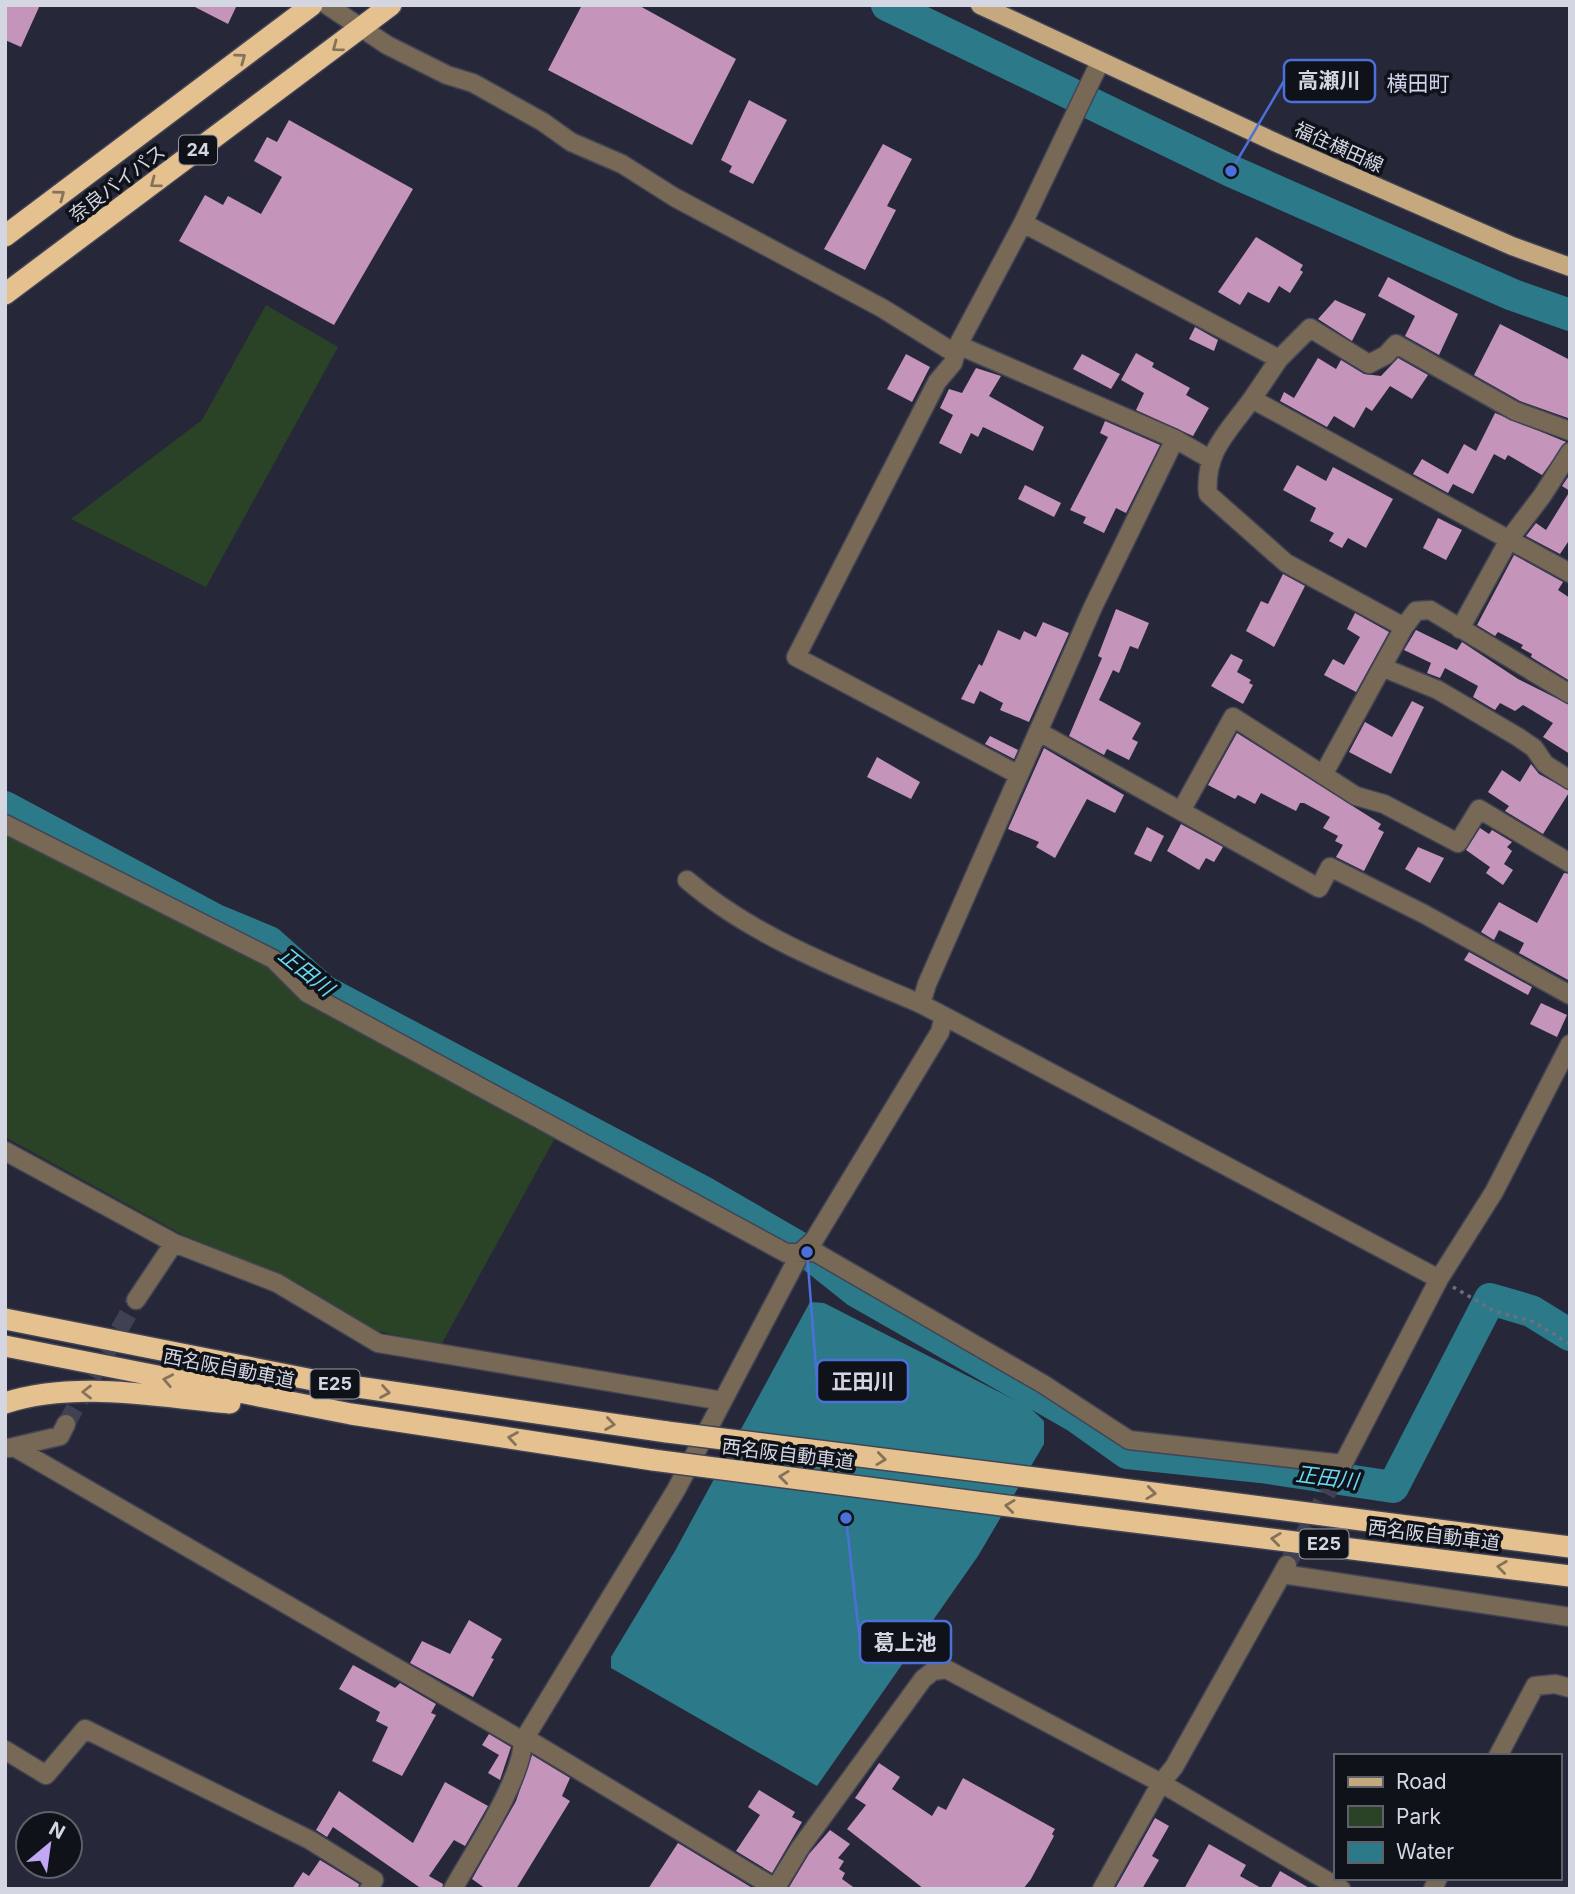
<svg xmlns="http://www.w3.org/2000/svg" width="1575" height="1894" font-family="Inter,'Noto Sans JP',sans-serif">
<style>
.green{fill:#2a4226}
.water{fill:#2c7a89}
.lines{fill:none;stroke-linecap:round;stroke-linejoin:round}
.river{stroke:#2c7a89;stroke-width:32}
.building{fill:#c494ba}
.minor-tunnel{stroke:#404253;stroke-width:18;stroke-dasharray:18 9;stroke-linecap:butt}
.minor-casing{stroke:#424455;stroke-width:21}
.major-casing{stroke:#424455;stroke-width:21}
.highway-casing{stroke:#424455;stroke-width:24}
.path{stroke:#6d6f7f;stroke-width:3.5;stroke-dasharray:3.5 5;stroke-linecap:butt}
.minor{stroke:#776955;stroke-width:18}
.major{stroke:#c5a87e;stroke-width:18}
.highway{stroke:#e4c18e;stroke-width:21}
.highway-bridge-casing{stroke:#424455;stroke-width:24;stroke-linecap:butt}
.highway-bridge{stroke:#e4c18e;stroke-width:21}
.oneway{stroke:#85725a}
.labels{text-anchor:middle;stroke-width:7;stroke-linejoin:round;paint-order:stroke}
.shield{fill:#10121a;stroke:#999ba6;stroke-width:2}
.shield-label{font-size:18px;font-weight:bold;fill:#d4d6e2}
.street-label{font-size:19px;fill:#d4d6e2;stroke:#10121a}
.neighbourhood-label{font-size:21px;fill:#cfd3eb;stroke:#10121a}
.water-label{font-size:21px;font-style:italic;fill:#69daf2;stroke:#10121a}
.leader{fill:none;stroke:#4b70da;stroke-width:2.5}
.callout-dot{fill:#4b70da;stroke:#10121a;stroke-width:2.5}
.callout{fill:#10121a;stroke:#4b70da;stroke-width:2.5}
.callout-label{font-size:21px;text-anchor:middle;font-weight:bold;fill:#d4d6e2}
</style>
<rect width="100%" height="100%" fill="#26283a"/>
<!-- green -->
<path class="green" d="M266 305 338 347 206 587 71 519 202 420Z
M5 825 244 947 333 1014 555 1138 441 1345 377 1331 298 1283 181 1234 5 1137Z"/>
<!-- water -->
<path class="water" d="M810 1302 824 1303 1029 1407 1044 1421V1444L978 1556 817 1786 611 1668V1657L675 1551Z"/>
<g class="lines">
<!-- river -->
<path class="river" d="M887 5 1231 171 1513 295 1570 315
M5 807 216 920 269 942 324 991 707 1194 807 1252 856 1291 1075 1416 1127 1453 1261 1467 1393 1487 1490 1299 1531 1311 1570 1335"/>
</g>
<!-- building -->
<path class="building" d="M5 5H40L21 47 5 40Z
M191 5H237L228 24Z
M582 5H638L736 59 692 145 548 70Z
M749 100 787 120 753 184 729 172 732 166 721 160Z
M289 120 413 189 334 325 179 241 205 195 223 205 228 196 261 214 282 177 254 161 267 137 277 142Z
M883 144 912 159 887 206 896 210 865 270 824 249Z
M1256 237 1303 265 1300 270 1303 272 1290 293 1279 286 1269 303 1248 292 1240 305 1218 292Z
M1388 277 1458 314 1439 355 1405 336 1415 316 1378 296Z
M1335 300 1366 314 1352 341 1318 319Z
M1500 324 1570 360 1568 418 1520 401 1474 375Z
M1195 327 1218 340 1214 351 1189 339Z
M1136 353 1154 363 1152 367 1190 388 1186 395 1209 408 1193 436 1136 410 1144 393 1121 380Z
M906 354 930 367 912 402 887 389Z
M1082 354 1120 374 1111 389 1073 369Z
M1318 358 1336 369 1341 360 1364 374 1381 376 1398 358 1428 375 1412 399 1390 386 1372 411 1366 407 1354 428 1334 416 1327 427 1280 401 1284 392 1294 398Z
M976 368 1001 376 989 396 1044 427 1033 451 983 427 978 437 971 433 961 454 939 443 953 415 940 408 949 389 962 393Z
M1495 413 1566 442 1542 475 1508 455 1505 460 1494 454 1473 494 1453 484 1448 493 1413 474 1422 459 1448 474 1464 444 1476 451Z
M1105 421 1160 445 1126 513 1116 508 1104 533 1083 523 1086 517 1070 510 1108 437 1100 433Z
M1297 465 1326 481 1333 467 1393 499 1366 548 1348 538 1342 548 1329 541 1334 533 1310 521 1316 508 1283 490Z
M1570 474V539L1560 554 1526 536 1536 523 1546 530 1570 491 1562 486Z
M1025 485 1061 503 1054 517 1018 499Z
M1438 518 1462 530 1446 560 1423 548Z
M1514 555 1563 582 1558 590 1570 598V681L1531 657 1532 654 1521 648 1523 645 1498 632 1495 636 1477 625Z
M1283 574 1305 586 1274 647 1246 631 1261 601 1268 604Z
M1116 609 1149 623 1138 649 1130 646 1119 673 1113 670 1099 700 1141 723 1132 739 1138 742 1129 760 1107 749 1104 755 1069 736 1102 658 1098 656Z
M1355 613 1389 632 1356 692 1324 675 1333 659 1344 665 1360 637 1347 629Z
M1043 622 1069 633 1029 722 1000 710 1003 703 980 691 974 704 961 699 979 664 982 666 998 630 1020 640 1024 631 1036 637Z
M1416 630 1457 650 1462 642 1518 679 1570 705V754L1543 737 1553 723 1523 705 1515 711 1500 703 1495 710 1473 697 1478 686 1445 668 1440 678 1427 673 1431 663 1404 650Z
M1231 654 1243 660 1237 672 1251 680 1249 683 1253 685 1243 704 1211 686Z
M1412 701 1424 707 1391 774 1349 752 1365 722 1392 737Z
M1237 733 1381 824 1378 829 1384 832 1364 871 1336 857 1343 845 1335 841 1338 836 1323 828 1330 817 1304 803H1300L1296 811 1261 793 1255 804 1238 795 1235 799 1208 785Z
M990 736 1018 750 1014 759 985 744Z
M1044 748 1124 795 1115 813 1087 799 1055 858 1036 847 1039 842 1008 829Z
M877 757 920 782 911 799 867 777Z
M1531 764 1539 774 1570 791 1543 834 1505 811 1509 806 1488 792 1502 770 1520 782Z
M1181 824 1223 847 1214 862 1206 858 1199 870 1167 851Z
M1147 827 1164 836 1151 862 1134 854Z
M1480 828 1489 834 1492 830 1512 842 1507 847 1512 851 1504 864 1513 870 1503 885 1486 873 1490 867 1466 850Z
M1418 847 1444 858 1430 883 1405 869Z
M1564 873 1570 874V981L1519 953 1524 943 1499 930 1494 940 1481 932 1499 902 1537 923Z
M1469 952 1532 987 1528 995 1464 960Z
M1541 1003 1567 1015 1557 1037 1530 1024Z
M469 1620 502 1639 491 1658 494 1659 473 1697 410 1663 422 1641 450 1654Z
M353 1665 395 1688 400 1683 436 1704 431 1713 436 1715 402 1776 372 1761 388 1727 376 1721 380 1712 339 1689Z
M489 1734 511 1747 500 1780 488 1773 499 1755 482 1745Z
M532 1755 570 1778 562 1796 570 1801 516 1889H486L472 1879 516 1801Z
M879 1763 900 1777 892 1789 932 1816 938 1806 946 1810 963 1778 1055 1829 1052 1834 1054 1836 1031 1879 1023 1889H924L847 1829 866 1805 855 1798Z
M445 1782 488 1806 465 1846 454 1840 429 1876 443 1884 442 1889H422L333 1827 327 1837 316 1830 339 1791 413 1843Z
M759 1790 795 1812 792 1817 802 1822 772 1873 736 1851 760 1815 748 1807Z
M1155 1818 1169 1826 1152 1856 1159 1860 1142 1889H1115Z
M830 1830 850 1844 838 1858 844 1861 839 1869 845 1873 842 1879 856 1889H788L809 1854Z
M678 1843 754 1889H648Z
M1209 1844 1246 1865 1240 1876 1263 1889H1184Z
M320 1860 359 1884 358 1889H292L303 1872 309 1876Z
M1280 1871 1311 1889H1270Z"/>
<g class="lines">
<!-- minor-tunnel -->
<path class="minor-tunnel" d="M66 1424 136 1300
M1287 1565 1343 1464"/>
<defs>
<path id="minor" d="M327 5 387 45 447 75 473 83 543 122 571 142 622 164 674 197 882 308 956 354
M1023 223 1279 359 1310 328 1369 364 1386 355 1396 344 1515 411 1570 431
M958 345 1175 439 1210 459
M1252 399 1279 359
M1404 627 1416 611 1430 610 1570 694
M1460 629 1510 538 1542 496 1570 452
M1384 668 1438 690 1518 737 1534 748 1545 764 1570 780
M1039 732 1319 888 1330 867 1424 914 1570 995
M1019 775 796 657 937 382 953 363 958 345 1023 223 1100 62
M1323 775 1404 627 1286 563 1208 494C1204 452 1228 432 1252 399L1570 573
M1181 811 1233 717 1356 796 1384 804 1458 843 1479 809 1570 863
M5 824 273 959 307 993 786 1253 815 1252 1043 1384 1129 1440 1343 1464 1439 1279 1494 1192 1570 1044
M687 880C753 937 842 970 921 1004
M944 1016 1439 1279
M5 1151 174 1243 277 1283 378 1343 723 1401
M136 1300 174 1243
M14 1447 523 1741 532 1742 775 1888
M9 1448 60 1436 66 1424
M1282 1574 1570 1617
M5 1750 46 1775 85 1729 310 1840 374 1880 369 1889
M1498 1756 1535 1686 1555 1684 1570 1688
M453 1889C473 1853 522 1780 523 1741L676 1490 801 1252 814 1240 940 1032 944 1016 921 1004 927 984 1093 607 1175 439
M775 1889 800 1848 923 1679 933 1671 946 1669 1161 1783 1341 1889
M1102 1889 1161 1783 1174 1767 1287 1565
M1433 1889 1438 1878"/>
<path id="major" d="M980 5 1279 144 1512 246 1570 267"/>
<path id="highway" d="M5 236 312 5
M5 294 391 5
M5 1319 323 1382 667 1432
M5 1346 351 1414 653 1460
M5 1403C77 1380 157 1397 230 1403
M1083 1484 1570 1547
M1078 1515 1570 1576"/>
</defs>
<!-- minor casing -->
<use href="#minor" class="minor-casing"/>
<!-- major casing -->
<use href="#major" class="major-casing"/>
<!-- highway casing -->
<use href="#highway" class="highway-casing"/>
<!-- path -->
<path class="path" d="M1453 1287 1494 1311 1534 1322 1570 1344"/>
<!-- minor -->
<use href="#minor" class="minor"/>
<!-- major -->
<use href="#major" class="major"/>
<!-- highway -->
<use href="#highway" class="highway"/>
<defs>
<path id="highway-bridge" d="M667 1432 1083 1484
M653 1460 1078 1515"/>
</defs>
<!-- highway-bridge casing -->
<use href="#highway-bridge" class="highway-bridge-casing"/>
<!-- highway-bridge -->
<use href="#highway-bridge" class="highway-bridge"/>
</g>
<!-- one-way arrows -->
<defs><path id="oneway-chevron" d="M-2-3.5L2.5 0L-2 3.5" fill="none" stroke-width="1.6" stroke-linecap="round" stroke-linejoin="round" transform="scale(1.75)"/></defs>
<g class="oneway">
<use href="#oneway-chevron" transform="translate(337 47) rotate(143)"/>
<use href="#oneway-chevron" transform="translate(241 58) rotate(-36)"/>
<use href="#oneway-chevron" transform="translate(155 183) rotate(143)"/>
<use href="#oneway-chevron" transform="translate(60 195) rotate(-37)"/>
<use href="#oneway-chevron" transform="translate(168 1380) rotate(-169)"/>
<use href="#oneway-chevron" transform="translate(87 1392) rotate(-180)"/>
<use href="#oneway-chevron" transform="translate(385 1392) rotate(9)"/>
<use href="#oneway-chevron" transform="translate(610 1424) rotate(8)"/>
<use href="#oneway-chevron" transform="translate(513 1438) rotate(-171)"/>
<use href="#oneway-chevron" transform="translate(881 1459) rotate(7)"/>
<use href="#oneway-chevron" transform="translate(784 1477) rotate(-173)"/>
<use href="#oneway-chevron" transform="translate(1151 1493) rotate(7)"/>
<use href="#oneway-chevron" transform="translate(1010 1506) rotate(-173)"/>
<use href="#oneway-chevron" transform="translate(1276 1539) rotate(-173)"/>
<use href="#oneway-chevron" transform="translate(1502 1567) rotate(-172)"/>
</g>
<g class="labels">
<!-- shield labels -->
<g class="shield">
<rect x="179" y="135.5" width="38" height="29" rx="5"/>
<rect x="310.5" y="1369.5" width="49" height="29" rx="5"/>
<rect x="1299.5" y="1529.5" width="49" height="29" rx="5"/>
</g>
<g class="shield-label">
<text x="198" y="156">24</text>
<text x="335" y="1390">E25</text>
<text x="1324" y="1550">E25</text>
</g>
<!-- street labels -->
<g class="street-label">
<text transform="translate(1339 147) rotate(24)" y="7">福住横田線</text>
<text transform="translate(117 183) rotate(-37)" y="7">奈良バイパス</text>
<text transform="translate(229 1368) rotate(11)" y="7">西名阪自動車道</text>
<text transform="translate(788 1454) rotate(7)" y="7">西名阪自動車道</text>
<text transform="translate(1434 1535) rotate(7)" y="7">西名阪自動車道</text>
</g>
<!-- neighbourhood labels -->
<g class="neighbourhood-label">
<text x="1418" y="91">横田町</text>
</g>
<!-- water labels -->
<g class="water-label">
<text transform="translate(306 972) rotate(39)" y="7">正田川</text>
<text transform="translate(1327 1478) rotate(7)" y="7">正田川</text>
</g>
</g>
<!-- callouts -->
<path class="leader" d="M1231 171L1284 81M807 1252L817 1381M846 1518L860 1642"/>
<g class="callout-dot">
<circle cx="1231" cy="171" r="7"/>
<circle cx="807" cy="1252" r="7"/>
<circle cx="846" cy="1518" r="7"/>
</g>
<g class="callout">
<rect x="1284" y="60" width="91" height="42" rx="7"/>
<rect x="817" y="1360" width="91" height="42" rx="7"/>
<rect x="860" y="1621" width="91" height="42" rx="7"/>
</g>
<g class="callout-label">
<text x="1329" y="88">高瀬川</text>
<text x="863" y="1389">正田川</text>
<text x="905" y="1650">葛上池</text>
</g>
<!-- border -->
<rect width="1575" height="1894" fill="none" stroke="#d4d6e2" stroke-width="14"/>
<!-- legend -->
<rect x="1334" y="1754" width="228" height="126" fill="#10121a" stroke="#5e606a" stroke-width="2"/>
<rect x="1348" y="1777" width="35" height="10" fill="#c5a87e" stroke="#5e606a" stroke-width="2"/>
<text x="1396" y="1789" font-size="21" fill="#d4d6e2">Road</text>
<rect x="1348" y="1806" width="35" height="21" fill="#2a4226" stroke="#5e606a" stroke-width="2"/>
<text x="1396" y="1824" font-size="21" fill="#d4d6e2">Park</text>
<rect x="1348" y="1842" width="35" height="21" fill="#2c7a89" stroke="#5e606a" stroke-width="2"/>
<text x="1396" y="1859" font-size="21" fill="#d4d6e2">Water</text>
<!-- north arrow -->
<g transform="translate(49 1845) rotate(29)"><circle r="33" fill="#10121a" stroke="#5e606a" stroke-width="2"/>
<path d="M0-5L12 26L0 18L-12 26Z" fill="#c0a8f4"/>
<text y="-10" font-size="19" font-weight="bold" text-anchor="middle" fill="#d4d6e2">N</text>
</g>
</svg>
